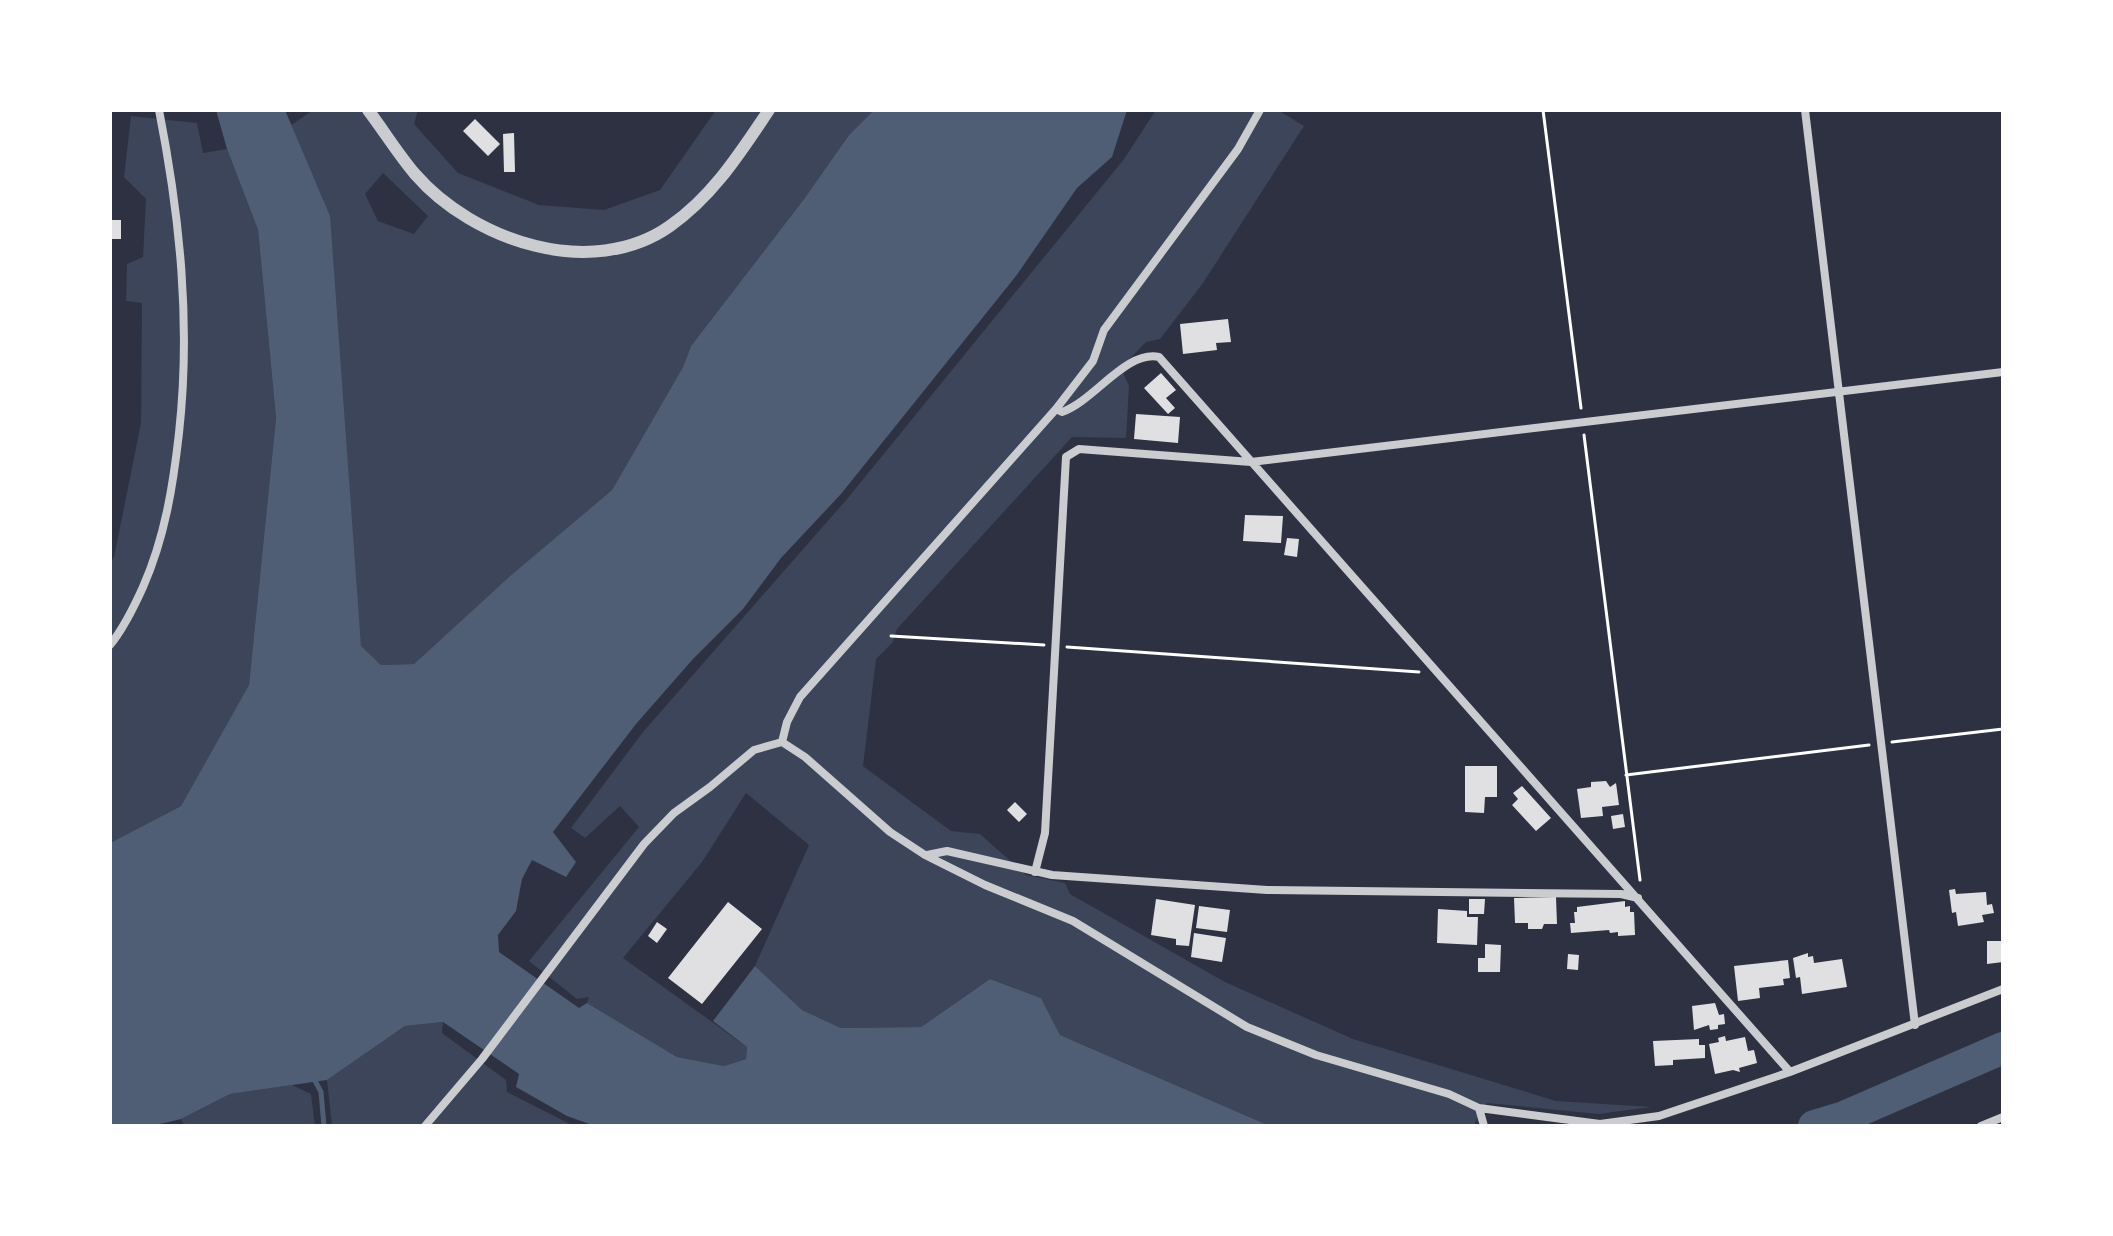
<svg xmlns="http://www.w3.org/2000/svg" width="2113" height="1236" font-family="'Fira Sans Condensed',sans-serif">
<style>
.green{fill:#3c4559;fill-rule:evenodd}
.water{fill:#4f5d75}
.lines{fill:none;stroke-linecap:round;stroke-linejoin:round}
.stream{stroke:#4f5d75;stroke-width:5}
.river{stroke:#4f5d75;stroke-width:32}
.building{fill:#e0e0e3}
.path{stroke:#fff;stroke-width:3}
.minor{stroke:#caccd0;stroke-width:8}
.tertiary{stroke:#caccd0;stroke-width:12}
</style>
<rect width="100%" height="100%" fill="#2d3142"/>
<!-- green -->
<path class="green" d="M313 110H418L414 124 458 173 539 205 604 210 660 190 716 110H874L849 135 804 199 691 346 683 367 612 490 510 576 414 664 381 665 361 647 290 126ZM383 173 428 216 414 234 378 221 365 194Z
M1156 110H1278L1304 126 1203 283 1160 339 1146 342 1121 368 1129 386 1126 438 1072 437 897 629 893 642 876 659 863 766 951 831 980 834 1026 875 1065 883 1070 894 1225 982 1353 1039 1556 1101 1652 1107 1598 1114 1487 1103 1473 1126H1270L1060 1035 1041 998 990 979 921 1027 841 1028 802 1010 755 966 809 845 746 793 702 862 623 958 747 1047 746 1059 724 1066 677 1057 587 1003 589 997 577 999 529 961 639 827 620 806 585 838 571 828 643 732 847 499 1124 159Z
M131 116 197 123 203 153 227 149 258 230 276 418 249 686 181 806 110 843V564L114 557 141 423 142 303 126 301 127 264 143 257 146 199 124 177Z
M443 1022 442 1033 506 1080 507 1092 574 1126H332L327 1080 405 1026Z
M292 1085 311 1094 315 1126H184L181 1119 230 1094Z"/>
<!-- water -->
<path class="water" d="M216 110H285L330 216 361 646 381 665 414 664 510 576 612 490 683 367 691 346 804 199 849 135 874 110H1127L1112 157 1077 188 1016 276 841 494 781 558 743 609 693 659 636 724 553 832 576 862 566 877 532 860 522 879 516 911 498 935 499 952 579 1008 587 1003 677 1057 724 1066 746 1059 747 1047 713 1021 755 966 802 1010 841 1028 921 1027 990 979 1041 998 1060 1035 1270 1126H595L567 1116 516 1087 519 1074 443 1022 405 1026 327 1080 230 1094 181 1119 152 1126H110V843L181 806 249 685 276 418 258 230 227 149Z"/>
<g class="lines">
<!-- stream -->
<path class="stream" d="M313 1077 321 1092 324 1126"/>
<!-- river -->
<path class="river" d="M1814 1126 1844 1117 2003 1048"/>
</g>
<!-- building -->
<path class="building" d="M475 119 500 144 488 156 463 131Z
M514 133 515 172H504L503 134Z
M110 220H121V239H110Z
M1228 319 1231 342 1216 343 1217 350 1183 354 1180 324Z
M1161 373 1176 390 1166 398 1175 408 1168 414 1144 388Z
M1136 414 1180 417 1178 443 1134 439Z
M1245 515 1283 516 1281 543 1243 541Z
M1287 538 1299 539 1297 557 1284 555Z
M1465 766H1497V797H1485L1484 813 1465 812Z
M1606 781 1610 787 1616 783 1619 805 1602 807 1603 816 1581 818 1577 789 1591 787V782Z
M1522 786 1551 818 1536 831 1512 805 1518 799 1513 793Z
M1015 802 1027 814 1019 822 1007 810Z
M1623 814 1625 827 1613 829 1611 816Z
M1955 889 1956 894 1986 892 1987 905 1992 904 1994 913 1982 915 1984 922 1958 926 1956 912 1952 913 1949 890Z
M1556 897 1557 924H1544L1542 929H1528V923H1515L1514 898Z
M1156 899 1195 905 1189 946 1176 945V939L1151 935Z
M1469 899H1485L1484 914H1469Z
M1625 901V907L1630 906V912H1634L1635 935 1618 936V932L1610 933 1609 930 1571 933 1570 923H1575L1574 912H1577V907Z
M728 902 762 929 702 1004 668 978Z
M1199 906 1230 910 1227 932 1196 928Z
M1438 909 1467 911V917H1478L1477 945 1437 943Z
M657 922 667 929 657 943 648 936Z
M1194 933 1226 938 1222 962 1191 957Z
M1987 941H2001L2003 962 1987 964Z
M1485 944 1501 945 1500 972H1478V958H1485Z
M1808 953V957L1813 956 1814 963 1842 959 1847 987 1802 994 1800 977 1796 978 1793 958Z
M1568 954 1579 955 1578 970 1567 969Z
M1788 960 1790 978 1783 979 1784 985 1759 988 1760 998 1738 1001 1734 966Z
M1715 1003 1719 1015 1724 1014 1725 1024 1718 1025V1029L1710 1030 1709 1025 1694 1030 1692 1006Z
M1725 1036 1726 1041 1745 1037 1748 1051 1754 1050 1757 1063 1739 1068 1740 1072 1733 1070 1715 1074 1709 1044 1719 1042 1718 1038Z
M1699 1039V1045H1705V1058L1673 1060V1065L1655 1066 1653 1041Z"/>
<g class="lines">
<!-- path -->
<path class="path" d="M1543 110 1581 408
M1584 435 1640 880
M891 636 1044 645
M1067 647 1419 672
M1892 742 2003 729
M1626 775 1869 745"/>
<!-- minor -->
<path class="minor" d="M1805 110 1915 1025
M1056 409 1062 412C1094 401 1126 350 1159 357L1790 1072 2003 989
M110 645C124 628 134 607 143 587 165 537 173 486 179 433 191 324 180 217 159 110
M782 742 787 722 800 697 1056 409 1093 361 1104 330 1238 149 1260 110
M927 855 947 851 1052 875 1267 890 1621 894 1638 898
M1035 872 1045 833 1066 457 1079 449 1251 462 2003 372
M1479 1108 1600 1124 1659 1116 1790 1072
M425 1126 482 1059 644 844 674 813 710 787 754 750 782 742 805 757 890 832 925 855 985 885 1073 921 1247 1027 1316 1055 1449 1094 1479 1108 1484 1126
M1981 1126 2003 1117"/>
<!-- tertiary -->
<path class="tertiary" d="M368 110C384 131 398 154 415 174 473 241 592 281 670 226 713 196 740 153 769 110"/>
</g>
<!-- border -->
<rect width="2113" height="1236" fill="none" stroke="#ffffff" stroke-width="224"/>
</svg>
